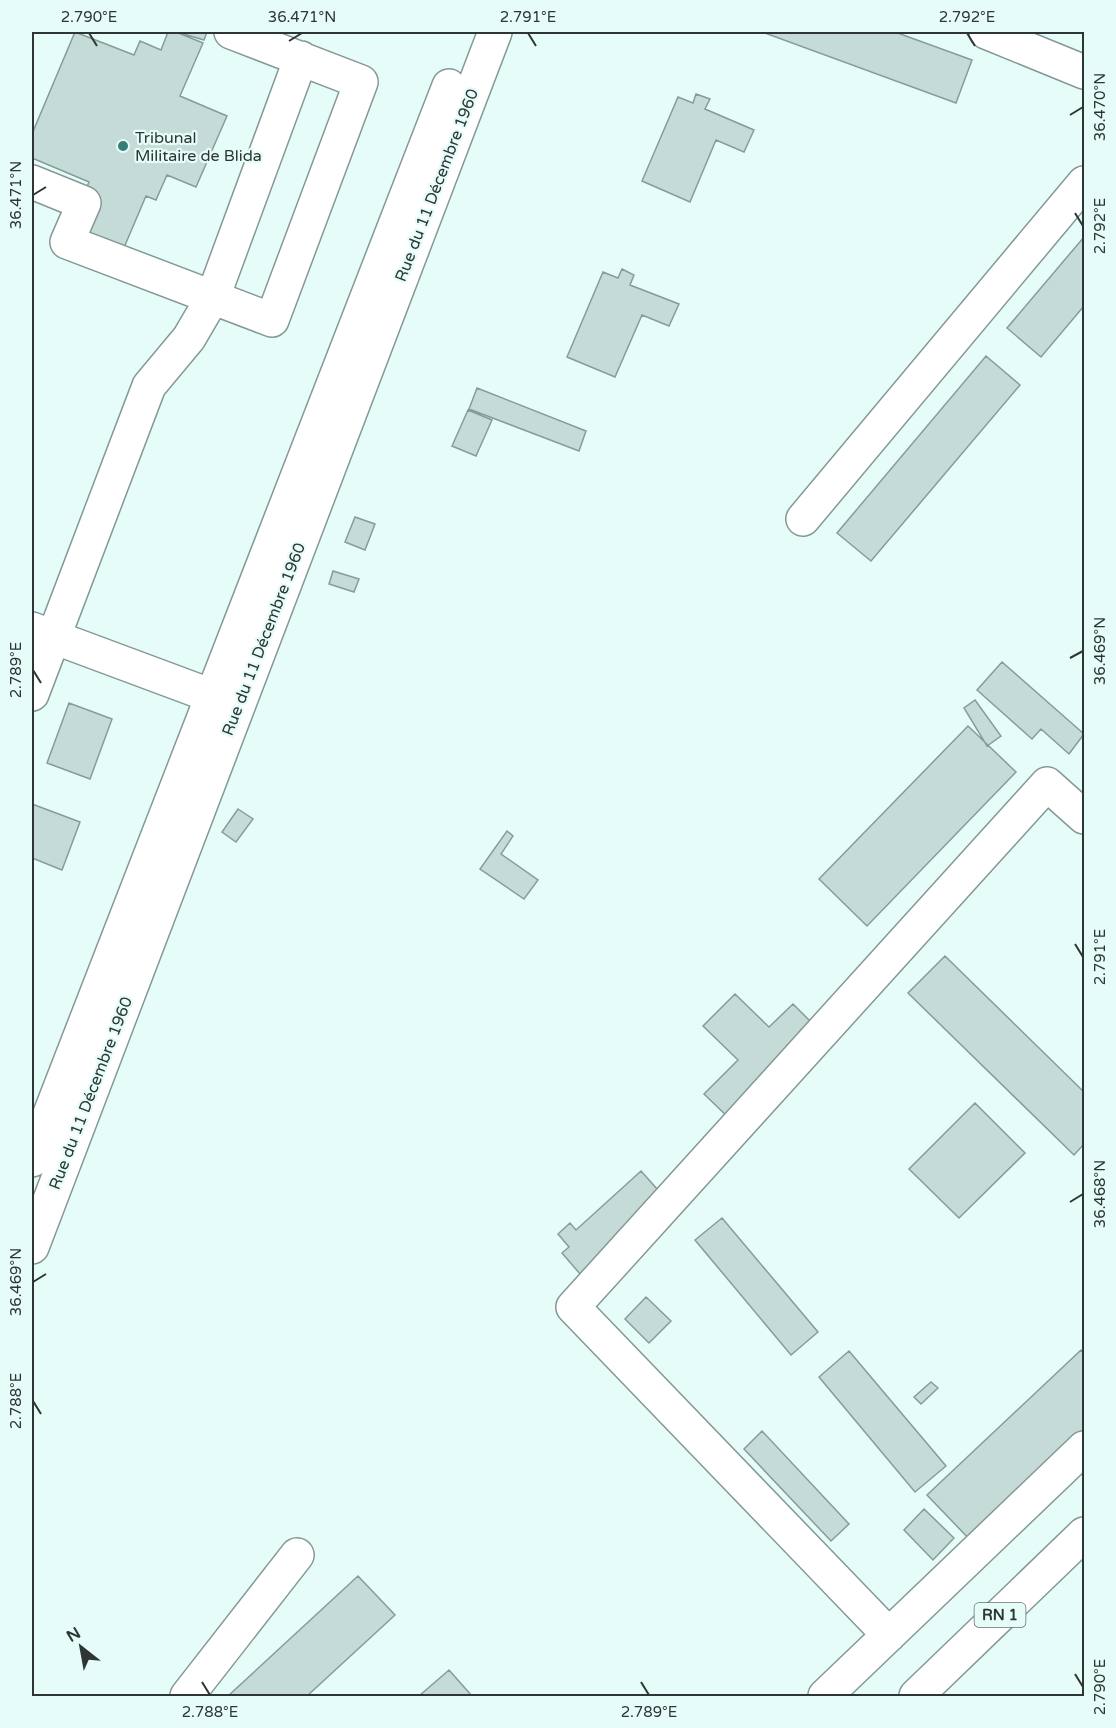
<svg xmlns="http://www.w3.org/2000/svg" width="1116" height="1728" font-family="'Varela Round',sans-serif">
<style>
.building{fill:#c5dbd7;stroke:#879c99;stroke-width:1.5}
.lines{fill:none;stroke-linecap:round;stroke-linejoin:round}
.minor-casing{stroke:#849996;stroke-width:36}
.major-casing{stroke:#849996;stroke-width:36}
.minor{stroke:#fff;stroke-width:33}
.major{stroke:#fff;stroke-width:33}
.ticks{fill:none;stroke:#2d3635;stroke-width:2}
.poi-dot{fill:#387e75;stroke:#e5fcf8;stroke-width:2}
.labels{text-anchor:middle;stroke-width:4.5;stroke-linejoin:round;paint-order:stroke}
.shield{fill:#e5fcf8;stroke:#647170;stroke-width:1.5}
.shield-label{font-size:15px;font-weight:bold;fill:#2d3635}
.poi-label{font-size:16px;fill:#2d3635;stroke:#e5fcf8;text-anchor:start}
.street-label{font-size:16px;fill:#2d3635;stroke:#e5fcf8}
.neatline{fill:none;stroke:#2d3635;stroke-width:2}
.ticks-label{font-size:15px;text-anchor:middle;fill:#2d3635}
</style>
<rect width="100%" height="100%" fill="#e5fcf8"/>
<!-- building -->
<path class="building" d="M75 32 134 55 140 41 161 50 168 32H176L203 43 180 96 227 116 196 187 167 175 156 200 146 196 120 257 67 234 89 182 32 158V134Z
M177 32H207L204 40Z
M762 32H895L972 60 956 103Z
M696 94 710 99 705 109 754 130 744 152 716 140 690 202 642 181 678 97 693 103Z
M1084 237V306L1041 357 1007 328Z
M622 269 634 275 630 285 679 304 669 326 642 315 615 377 567 357 603 272 618 278Z
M986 356 1020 385 871 561 837 533Z
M477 388 586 431 579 451 469 409Z
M468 410 492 420 476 456 452 446Z
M355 517 375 524 365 550 345 542Z
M333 571 359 579 354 592 329 584Z
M1002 662 1084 734 1069 754 1041 729 1032 739 977 690Z
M975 700 1001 736 987 746 964 708Z
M69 703 112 719 90 779 47 763Z
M968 726 1016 772 867 926 819 879Z
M32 804 80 822 62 870 32 858Z
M238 809 253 819 236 842 222 832Z
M507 831 513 836 501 854 538 880 524 899 480 869Z
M945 956 1084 1092V1144L1074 1155 908 993Z
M735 994 769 1027 793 1004 820 1031 731 1120 704 1094 738 1060 703 1026Z
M975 1103 1025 1153 959 1218 909 1169Z
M641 1171 666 1199 581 1275 562 1253 569 1247 558 1234 570 1223 576 1230Z
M722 1218 818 1332 791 1355 695 1240Z
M646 1297 671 1321 649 1343 625 1319Z
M1081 1350 1084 1353V1438L973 1543 927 1495Z
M849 1351 946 1466 915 1492 819 1377Z
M931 1382 938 1388 921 1404 914 1397Z
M762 1431 849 1524 831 1541 744 1449Z
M924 1509 954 1538 933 1560 904 1530Z
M358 1576 395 1615 307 1696H228Z
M449 1670 472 1696H419Z"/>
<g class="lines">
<defs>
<path id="minor" d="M986 32 1084 72
M32 182 84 203 67 242 272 320 361 82 231 32
M803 519 1084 183
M32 629 212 696
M32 694 149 386 189 338 213 297 301 58
M889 1635 573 1307 1047 784 1084 817
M187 1696 297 1555
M825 1696 1084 1448"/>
<path id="major" d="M32 1160 449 86
M32 1247 495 32
M916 1696 1084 1534"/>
</defs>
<!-- minor casing -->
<use href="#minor" class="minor-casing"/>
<!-- major casing -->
<use href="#major" class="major-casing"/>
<!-- minor -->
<use href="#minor" class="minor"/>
<!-- major -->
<use href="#major" class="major"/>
</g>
<!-- ticks -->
<path class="ticks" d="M89 33 97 46M528 33 536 46M967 33 975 46M289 41 302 33M1070 115 1083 107M33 195 46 187M1075 213 1083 226M1070 658 1083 651M33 670 41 683M1075 944 1083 957M1070 1202 1083 1194M33 1282 46 1274M33 1401 41 1414M1075 1674 1083 1687M202 1682 210 1695M641 1682 649 1695"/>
<!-- markers -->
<circle class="poi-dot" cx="123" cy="146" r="6"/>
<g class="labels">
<!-- shield labels -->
<rect class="shield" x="974.5" y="1603" width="51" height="24" rx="4.5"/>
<g class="shield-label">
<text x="1000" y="1620">RN 1</text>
</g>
<!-- poi labels -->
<g class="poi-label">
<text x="135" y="143">Tribunal<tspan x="135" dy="18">Militaire de Blida</tspan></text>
</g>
<!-- street labels -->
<g class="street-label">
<text transform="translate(436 185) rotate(-69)" y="6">Rue du 11 Décembre 1960</text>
<text transform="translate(263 639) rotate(-69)" y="6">Rue du 11 Décembre 1960</text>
<text transform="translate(90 1093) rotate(-69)" y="6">Rue du 11 Décembre 1960</text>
</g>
</g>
<!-- border -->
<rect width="1116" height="1728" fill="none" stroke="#e5fcf8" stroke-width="66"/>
<!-- north arrow -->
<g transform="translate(81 1647) rotate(329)" stroke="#e5fcf8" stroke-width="4.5" paint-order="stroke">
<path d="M0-4.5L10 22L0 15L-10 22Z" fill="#2d3635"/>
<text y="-9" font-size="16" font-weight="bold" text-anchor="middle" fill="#2d3635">N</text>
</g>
<rect x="33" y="33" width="1050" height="1662" class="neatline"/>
<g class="ticks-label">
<text x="89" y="22">2.790°E</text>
<text x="302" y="22">36.471°N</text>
<text x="528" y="22">2.791°E</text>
<text x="967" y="22">2.792°E</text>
<text transform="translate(1100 107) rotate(-90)" y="5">36.470°N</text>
<text transform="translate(16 195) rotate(-90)" y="5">36.471°N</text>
<text transform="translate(1100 226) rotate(-90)" y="5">2.792°E</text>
<text transform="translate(1100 651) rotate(-90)" y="5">36.469°N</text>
<text transform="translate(16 670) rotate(-90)" y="5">2.789°E</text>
<text transform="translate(1100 957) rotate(-90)" y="5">2.791°E</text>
<text transform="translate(1100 1194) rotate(-90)" y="5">36.468°N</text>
<text transform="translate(16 1282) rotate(-90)" y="5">36.469°N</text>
<text transform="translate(16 1401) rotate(-90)" y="5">2.788°E</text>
<text transform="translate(1100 1687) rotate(-90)" y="5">2.790°E</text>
<text x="210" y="1717">2.788°E</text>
<text x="649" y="1717">2.789°E</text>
</g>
</svg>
